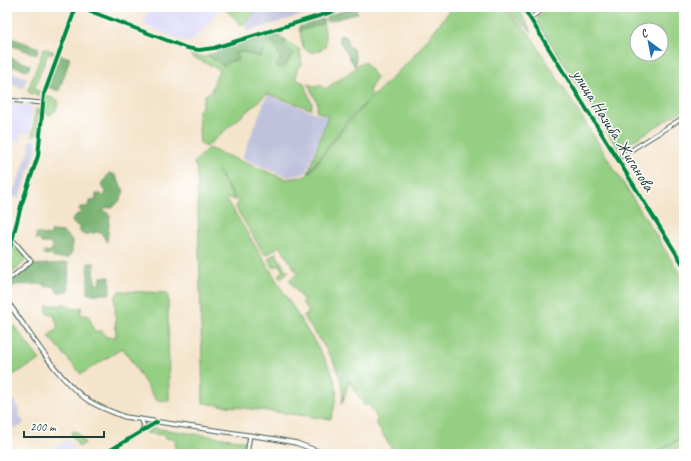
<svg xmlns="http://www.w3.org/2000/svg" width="691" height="461" font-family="Caveat,sans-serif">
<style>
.built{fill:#d9d7f8}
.industrial{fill:#c0c2dd}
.green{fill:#95cf83;stroke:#5a865c;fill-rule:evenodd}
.forest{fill:#78b271;stroke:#4c7852}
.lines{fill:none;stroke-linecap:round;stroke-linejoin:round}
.minor-casing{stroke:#3f564b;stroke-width:5}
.major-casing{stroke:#3f564b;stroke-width:5.5}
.minor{stroke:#fff;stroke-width:3}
.major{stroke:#fff;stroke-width:3.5}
.cycleway-casing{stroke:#fff;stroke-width:6}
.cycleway{stroke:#00873e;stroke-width:4}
.labels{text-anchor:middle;stroke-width:3;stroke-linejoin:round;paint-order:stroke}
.street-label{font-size:17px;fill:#1f3d34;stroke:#fff}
</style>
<rect width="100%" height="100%" fill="#fff"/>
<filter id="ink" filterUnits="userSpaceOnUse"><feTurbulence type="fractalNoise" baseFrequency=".025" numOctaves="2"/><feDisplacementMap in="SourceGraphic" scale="8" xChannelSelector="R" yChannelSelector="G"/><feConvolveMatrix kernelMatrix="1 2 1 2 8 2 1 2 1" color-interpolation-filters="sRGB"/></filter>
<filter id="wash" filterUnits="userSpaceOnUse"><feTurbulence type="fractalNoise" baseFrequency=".012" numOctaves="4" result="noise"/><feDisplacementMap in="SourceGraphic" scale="16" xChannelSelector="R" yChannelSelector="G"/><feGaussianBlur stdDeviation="0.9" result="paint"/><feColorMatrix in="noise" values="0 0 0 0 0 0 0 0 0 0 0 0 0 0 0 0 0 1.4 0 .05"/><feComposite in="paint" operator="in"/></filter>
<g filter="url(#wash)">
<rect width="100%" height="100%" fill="#f4e4cb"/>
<!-- built -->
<path class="built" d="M150 7H223L190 43 143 25Z
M7 103 33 106 30 134 21 133 20 141 7 140Z
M68 440 77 454H54L51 450 55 448 54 446H58Z"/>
<!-- industrial -->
<path class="industrial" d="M260 7H327L247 32 245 24Z
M7 71 27 78 24 87 21 88 7 83Z
M267 95 327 117 306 173 288 177 242 158Z
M29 140H37V150L19 198 7 196V187L15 188 29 151Z
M7 396 11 402 15 400 20 412 19 415 24 423 16 429 11 423 7 425Z"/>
<!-- green -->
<path class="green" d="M223 7H259L243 26Z
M453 7H502L529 33 684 280V435L654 454H395L375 422 378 420 369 404 365 406 349 381 342 404C347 370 321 343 303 316L309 313 302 302 304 301 289 280 298 274 280 246 268 254H264L236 208 238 202 218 171 235 200 229 198 227 200 326 361C339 388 339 390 331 419L203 403 197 169 194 163 208 148 286 179 307 176 349 121 372 97 348 120 308 173 328 116 316 111 318 104 308 84 316 87 321 85 325 89 356 68 358 64 365 62 376 78 369 91 373 96 412 58Z
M504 7H517L532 32Z
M552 7H684V109L619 150 537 22 539 15ZM637 30H661V54H637Z
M323 19 326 42 325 47C315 53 312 55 303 47L299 27 300 30 322 24Z
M273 41 281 60 276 64 278 68 285 66 277 46 285 43 286 41 300 50 302 65 297 68 296 79 304 83 312 104 311 109 267 94 206 147 200 143 198 111 201 109 205 95 211 92 219 69 192 57 190 54 195 56 207 57 208 55 214 60 237 61 239 59 234 53 244 52 260 57 267 45Z
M44 48 54 52 53 54 48 53 34 89 39 91 38 96 30 93 28 90Z
M45 95 59 101 55 112 53 111 51 115 44 112Z
M36 109 40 110 38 134 32 137Z
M17 247 27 259 7 278V267L12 249Z
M277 252 276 254 287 272 289 271 281 278 278 275 283 271 279 265 273 267 268 259Z
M119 291 168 293 169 401 156 400 123 348 81 374 48 336 58 328 54 314H48L46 306 59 305V307L63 303 74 309 82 307 80 314 89 316 94 331H102L106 337H116L115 298Z
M8 318 40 360 7 378V319Z
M153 428 245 441 243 454H217L175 448 174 444 177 443V440L165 438V435L146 433Z
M74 431 78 433 85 443 79 447 71 433Z
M684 436V446L672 454H656Z"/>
<!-- forest -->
<path class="forest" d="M355 8 358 13 326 22V18L329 15Z
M323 19 322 24 300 31 299 27Z
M271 34 278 35 286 41 285 43 277 46 279 48 285 46 294 53 285 66 278 68 276 64 281 60 273 42 267 45 259 57 244 52 235 53 239 59 230 61 224 66 208 55Z
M340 35 346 37 348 41 347 45 355 51 353 52 356 57 355 67 339 40Z
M11 38 39 48 37 55 10 45Z
M60 55 70 58 59 91 48 87Z
M11 58 30 65 28 70 8 65Z
M109 173 115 175 124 191C120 201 116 209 104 208V211L110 215 107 242 102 234 98 232 84 235 80 232V227L73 223 72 220 77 214H83L79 209 80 207H87L91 200H96V194H101L104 197 106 191 101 186Z
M52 231 63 232 72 240V252L68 258H54L52 255H44V252L52 251 51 243H41L40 239 36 240V233L50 236Z
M68 263 69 291 58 293 54 286 46 287 45 284 14 285 13 288 9 284 31 265Z
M88 263H94L95 284H100L101 277H110V294H88Z"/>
</g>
<g filter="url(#ink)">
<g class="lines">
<defs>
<path id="minor" d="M79 7 187 48 199 50 214 48 348 7
M523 7 684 266
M530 18 547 7
M7 100 43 103
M617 159 684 117
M7 260 21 206 38 156 44 94 76 7
M7 281 31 261 13 240
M140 419 144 425 142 430
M104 454 157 422
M247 454 250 435"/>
<path id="major" d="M7 301C29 331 58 381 89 401 100 408 113 412 125 417L275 439 296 443 326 454
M683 454 684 453"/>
</defs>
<!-- minor casing -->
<use href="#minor" class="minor-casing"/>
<!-- major casing -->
<use href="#major" class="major-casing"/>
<!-- minor -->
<use href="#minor" class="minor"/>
<!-- major -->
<use href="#major" class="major"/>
<defs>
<path id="cycleway" d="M79 7 187 48 199 50 214 48 348 7
M523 7 684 266
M7 260 21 206 38 156 44 94 76 7
M104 454 157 422"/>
</defs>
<!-- cycleway casing -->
<use href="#cycleway" class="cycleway-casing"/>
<!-- cycleway -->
<use href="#cycleway" class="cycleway"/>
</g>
</g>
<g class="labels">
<!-- street labels -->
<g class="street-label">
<text transform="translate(614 130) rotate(58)" y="6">улица Назиба Жиганова</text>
</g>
</g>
<!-- margin -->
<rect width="691" height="461" fill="none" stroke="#fff" stroke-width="24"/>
<!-- north arrow -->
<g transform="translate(649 42) rotate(328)"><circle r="19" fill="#ffffff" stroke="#a5b1ae"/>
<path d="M0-3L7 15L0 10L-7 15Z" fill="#1f6fb2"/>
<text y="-6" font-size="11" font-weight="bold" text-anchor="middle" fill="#1f3d34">С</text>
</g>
<!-- scale -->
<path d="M24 431v6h80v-6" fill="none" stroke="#1f3d34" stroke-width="2"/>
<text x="30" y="431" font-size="12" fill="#1f3d34" stroke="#ffffff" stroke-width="3" paint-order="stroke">200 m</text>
</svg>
